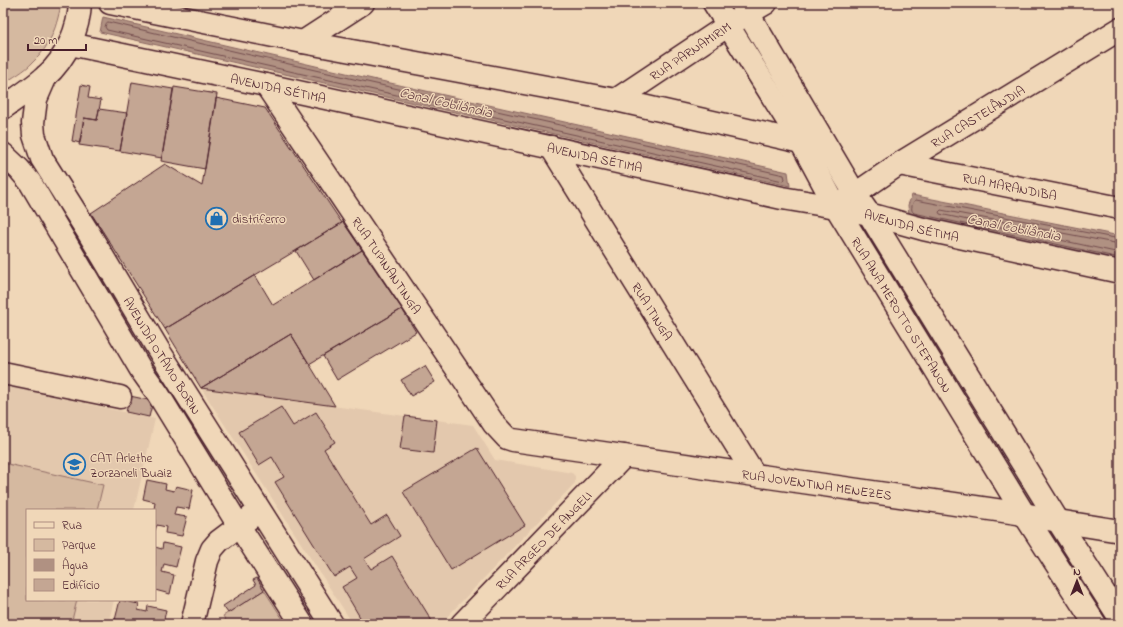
<svg xmlns="http://www.w3.org/2000/svg" width="1123" height="627" font-family="'Indie Flower',sans-serif">
<style>
.built{fill:#e3c8ad}
.green{fill:#d5b9a0;stroke:#906c66}
.water{fill:#b09182;stroke:#87635f}
.lines{fill:none;stroke-linecap:round;stroke-linejoin:round}
.shore{stroke:#734d4e;stroke-width:1}
.building{fill:#c4a693;stroke:#4a1f2b}
.minor-casing{stroke:#4a1f2b;stroke-width:25}
.minor{stroke:#f0d7b8;stroke-width:22}
.labels{text-anchor:middle;stroke-width:3;stroke-linejoin:round;paint-order:stroke}
.street-label{font-size:13px;fill:#4a1f2b;stroke:#f0d7b8}
.poi-label{font-size:13px;fill:#4a1f2b;stroke:#f0d7b8;text-anchor:start}
.water-label{font-size:14px;font-style:italic;fill:#643c41;stroke:#f0d7b8}
</style>
<rect width="100%" height="100%" fill="#f0d7b8"/>
<filter id="ink" filterUnits="userSpaceOnUse"><feTurbulence type="fractalNoise" baseFrequency=".025" numOctaves="2"/><feDisplacementMap in="SourceGraphic" scale="8" xChannelSelector="R" yChannelSelector="G"/><feConvolveMatrix kernelMatrix="1 2 1 2 8 2 1 2 1" color-interpolation-filters="sRGB"/></filter>
<g filter="url(#ink)">
<!-- built -->
<path class="built" d="M3 385 155 419 134 510H27V600H114L108 624H3Z
M201 388 405 416 401 449 433 453 437 420 473 425 495 460 572 473 575 476V483L440 624H353Z"/>
<!-- green -->
<path class="green" d="M3 3 61 4C57 26 50 47 33 62 25 71 13 77 3 84Z
M3 463 103 485 97 510H27V600H77L71 624H3Z
M264 590 286 624H228L223 616Z"/>
<!-- water -->
<path class="water" d="M103 17 359 76 788 172 790 186 355 90 100 32Z
M912 195 1120 236V262L909 216 908 205Z"/>
<g class="lines">
<!-- shore -->
<path class="shore" d="M108 22 358 80 784 175 785 179 783 181 356 86 107 30 105 27 106 24Z
M1120 239 916 200 914 201C912 205 910 210 914 213L1120 258
M1120 244 941 210 939 212 940 214 1120 253"/>
</g>
<!-- building -->
<path class="building" d="M132 82 173 89 162 158 120 151Z
M81 85 90 87 88 98 101 100 97 120 84 118 80 143 72 141Z
M174 87 217 94 205 169 161 161Z
M216 98 265 108 342 223 165 329 91 213 165 164 202 186Z
M99 109 127 113 120 151 79 145 84 118 97 120Z
M343 222 362 250 314 280 296 251Z
M362 250 402 309 309 364 291 334 201 388 165 329 255 275 273 305Z
M402 309 416 332 337 380 323 356Z
M291 334 335 406 201 388Z
M425 366 435 382 411 396 401 380Z
M130 396 153 401 149 417 126 412Z
M281 407 293 426 316 412 335 442 324 449 371 525 387 515 400 536 364 559 371 569 392 556 432 621 427 624H364L342 587 357 578 350 567 334 577 275 482 284 477 272 457 259 465 239 432Z
M405 416 437 420 433 453 400 449Z
M477 448 525 525 451 570 403 492Z
M147 480 166 484 165 489 174 491 176 486 193 490 189 509 176 507 174 515 187 517 182 536 165 533 166 527 157 525 155 530V510H154L155 502 143 499Z
M163 543 181 547 176 567 164 564 162 572 174 575 170 594 155 590V547L162 549Z
M257 578 264 590 228 613 223 606 256 585 253 580Z
M120 600 139 604 138 610 147 612 148 606 166 610 163 624H128V622L115 620Z"/>
<g class="lines">
<defs>
<g id="minor">
<path d="M110 3 303 42 616 100 801 142"/>
<path id="s1" d="M714 3 801 142 836 207 1024 514 1095 624"/>
<path d="M742 3 855 194 869 214 1058 521 1120 618"/>
<path d="M303 42 363 3"/>
<path id="s2" d="M70 44 266 85 782 198 836 207 869 214 923 229 1120 272"/>
<path id="s3" d="M46 76 36 99 33 123 34 135 42 159 88 232 161 354 332 624"/>
<path id="s4" d="M266 85 494 424 507 438 513 440C683 465 854 489 1024 514L1058 521 1120 531"/>
<path id="s5" d="M616 100 727 26 766 3"/>
<path d="M3 108C17 98 32 88 45 77 66 59 79 29 80 3"/>
<path id="s6" d="M551 147 754 474"/>
<path d="M3 154 19 169 30 182 141 370 158 394 239 526 302 624"/>
<path id="s7" d="M899 164 1120 208"/>
<path id="s8" d="M842 203 899 164 1120 29"/>
<path d="M3 373 120 397"/>
<path d="M192 624 207 561 212 549 219 541 251 517"/>
<path id="s9" d="M462 624 624 456"/>
</g>
</defs>
<!-- minor casing -->
<use href="#minor" class="minor-casing"/>
<!-- minor -->
<use href="#minor" class="minor"/>
</g>
</g>
<!-- icons -->
<defs>
<symbol id="shop-ring" viewBox="-11 -11 22 22"><circle r="9.5" fill="#f0d7b8" stroke="#1f6fb2" stroke-width="1.5"/><path d="M-5-2.5h2.3a2.7 3.5 0 0 1 5.4 0H5L5.5 6h-11ZM-1.5-2.5h3a1.5 2.3 0 0 0-3 0Z" fill="#1f6fb2"/></symbol>
<symbol id="school-ring" viewBox="-11 -11 22 22"><circle r="9.5" fill="#f0d7b8" stroke="#1f6fb2" stroke-width="1.5"/><path d="M0-5L7-2L0 1L-7-2ZM-4 1L0 2.5L4 1V4Q0 6-4 4Z" fill="#1f6fb2"/></symbol>
</defs>
<g fill-rule="evenodd">
<use href="#shop-ring" x="204" y="206" width="25" height="25"/>
<use href="#school-ring" x="62" y="452" width="25" height="25"/>
</g>
<g class="labels">
<!-- street labels -->
<g class="street-label">
<text dy="5" stroke="none"><textPath href="#s5" startOffset="89">RUA PARNAMIRIM</textPath></text>
<text dy="5" stroke="none"><textPath href="#s2" startOffset="213">AVENIDA SÉTIMA</textPath></text>
<text dy="5" stroke="none"><textPath href="#s8" startOffset="161">RUA CASTELÂNDIA</textPath></text>
<text dy="5" stroke="none"><textPath href="#s2" startOffset="537">AVENIDA SÉTIMA</textPath></text>
<text dy="5" stroke="none"><textPath href="#s7" startOffset="113">RUA MARANDIBA</textPath></text>
<text dy="5" stroke="none"><textPath href="#s2" startOffset="861">AVENIDA SÉTIMA</textPath></text>
<text dy="5" stroke="none"><textPath href="#s4" startOffset="217">RUA TUPINANTINGA</textPath></text>
<text dy="5" stroke="none"><textPath href="#s6" startOffset="193">RUA ITINGA</textPath></text>
<text dy="5" stroke="none"><textPath href="#s1" startOffset="364">RUA ANA MEROTTO STEFANON</textPath></text>
<text dy="5" stroke="none"><textPath href="#s3" startOffset="317">AVENIDA OTÁVIO BORIN</textPath></text>
<text dy="5" stroke="none"><textPath href="#s4" startOffset="741">RUA JOVENTINA MENEZES</textPath></text>
<text dy="5" stroke="none"><textPath href="#s9" startOffset="117">RUA ARGEO DE ANGELI</textPath></text>
</g>
<!-- poi labels -->
<g class="poi-label">
<text x="232" y="223">distriferro</text>
<text x="90" y="462">CAT Arlethe<tspan x="90" dy="15">Zorzaneli Buaiz</tspan></text>
</g>
<!-- water labels -->
<g class="water-label">
<text transform="translate(446 102) rotate(13)" y="5">Canal Cobilândia</text>
<text transform="translate(1014 227) rotate(11)" y="5">Canal Cobilândia</text>
</g>
</g>
<!-- margin -->
<rect width="1123" height="627" fill="none" stroke="#f0d7b8" stroke-width="16"/>
<rect x="8" y="8" width="1107" height="611" fill="none" stroke="#4a1f2b" stroke-width="1.5" filter="url(#ink)"/>
<!-- legend -->
<rect x="26" y="509" width="130" height="92" fill="#f0d7b8" stroke="#ae8d80"/>
<rect x="34" y="522" width="20" height="6" fill="#f0d7b8" stroke="#ae8d80"/>
<text x="62" y="529" font-size="12" fill="#4a1f2b">Rua</text>
<rect x="34" y="539" width="20" height="12" fill="#d5b9a0" stroke="#ae8d80"/>
<text x="62" y="549" font-size="12" fill="#4a1f2b">Parque</text>
<rect x="34" y="559" width="20" height="12" fill="#b09182" stroke="#ae8d80"/>
<text x="62" y="569" font-size="12" fill="#4a1f2b">Água</text>
<rect x="34" y="579" width="20" height="12" fill="#c4a693" stroke="#ae8d80"/>
<text x="62" y="589" font-size="12" fill="#4a1f2b">Edifício</text>
<!-- north arrow -->
<g transform="translate(1077 581)" stroke="#f0d7b8" stroke-width="3" paint-order="stroke">
<path d="M0-3L7 15L0 10L-7 15Z" fill="#4a1f2b"/>
<text y="-6" font-size="11" font-weight="bold" text-anchor="middle" fill="#4a1f2b">N</text>
</g>
<!-- scale -->
<path d="M28 44v6h58v-6" fill="none" stroke="#4a1f2b" stroke-width="2"/>
<text x="34" y="44" font-size="12" fill="#4a1f2b" stroke="#f0d7b8" stroke-width="3" paint-order="stroke">20 m</text>
</svg>
